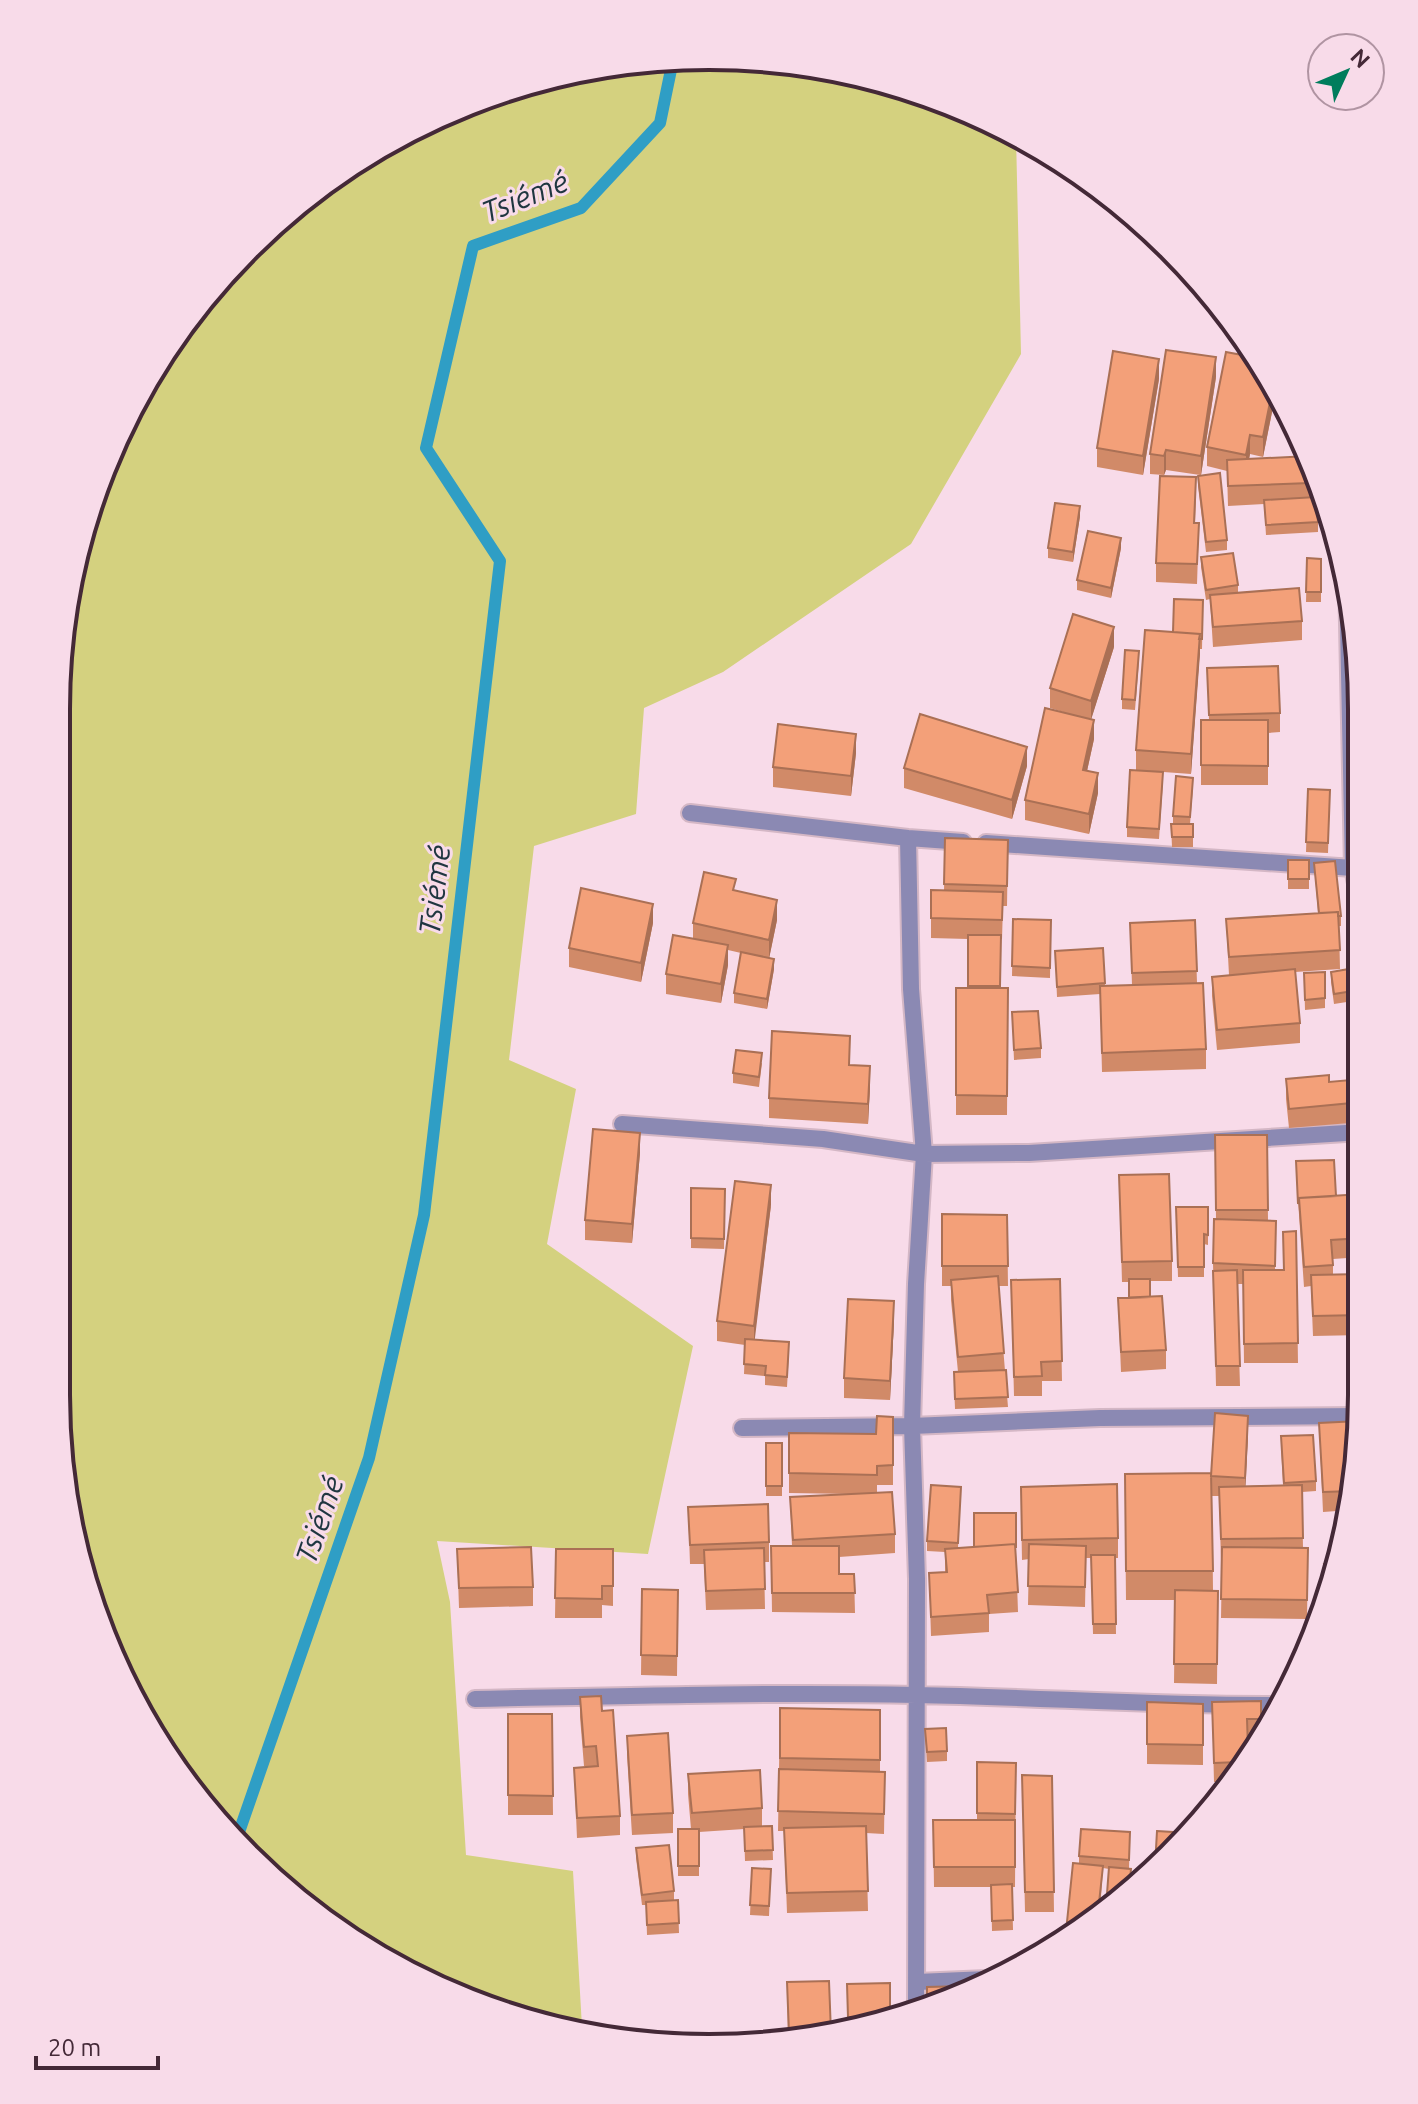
<svg xmlns="http://www.w3.org/2000/svg" width="1418" height="2104" font-family="Ubuntu,sans-serif">
<style>
.green{fill:#d4d17f}
.lines{fill:none;stroke-linecap:round;stroke-linejoin:round}
.stream{stroke:#2f9ec5;stroke-width:12}
.street-casing{stroke:#d4b7c5;stroke-width:20}
.street{stroke:#8b89b3;stroke-width:16}
.wall{fill:#d18a68}
.shaded-wall{fill:#aa7055}
.building{fill:#f3a079;stroke:#aa7055;stroke-width:2}
.labels{text-anchor:middle;stroke-width:6;stroke-linejoin:round;paint-order:stroke}
.water-label{font-size:30px;font-style:italic;fill:#1f3640;stroke:#f8dbe9}
.rim{fill:none;stroke:#442937;stroke-width:4}
</style>
<rect width="100%" height="100%" fill="#f8dbe9"/>
<!-- green -->
<path class="green" d="M709 56 836 68 958 106 1016 136 1021 354 911 544 723 672 644 708 636 814 534 846 509 1060 576 1089 547 1244 693 1346 648 1554 437 1541 450 1602 466 1855 573 1871 582 2027 460 1998 311 1913 166 1758 91 1604 56 1395V709L68 582 124 420 247 248 346 166 459 106 581 69Z"/>
<g class="lines">
<!-- stream -->
<path class="stream" d="M238 1835 369 1458 424 1215 500 561 426 448 473 246 581 208 660 123 673 60"/>
<defs>
<path id="street" d="M1347 575 1353 868 1362 914
M690 813 908 838 963 842
M908 838 911 989 924 1154 916 1284 912 1426 917 1579 916 2006
M986 843 1353 868 1362 867
M622 1124 823 1139 924 1154 1029 1153 1362 1132
M742 1428 912 1426 1100 1418 1360 1416
M475 1699C622 1696 769 1692 916 1695 1037 1697 1158 1706 1279 1705
M917 1982 987 1979"/>
</defs>
<!-- street casing -->
<use href="#street" class="street-casing"/>
<!-- street -->
<use href="#street" class="street"/>
</g>
<!-- wall -->
<path class="wall" d="M1258 358 1276 392 1263 457 1250 454 1249 459 1309 456 1310 498 1318 522V532L1266 535 1264 504 1228 506 1227 471 1207 466V447Z
M1216 377 1201 475 1227 540V550L1206 552 1198 486V476L1200 475 1166 470 1164 475 1150 474V454Z
M1159 379 1143 475 1097 467V448Z
M1196 497 1195 523H1199L1197 584 1156 582V563Z
M1080 516 1073 562 1048 558V548Z
M1121 548 1111 598 1077 590V580Z
M1201 557 1238 585V593L1302 621V640L1213 647 1210 599 1206 600 1201 567Z
M1307 558 1321 559V602H1306Z
M1203 600 1202 649H1200L1191 774 1136 770V750L1173 632Z
M1114 647 1091 719 1094 739 1087 771 1098 793 1089 834 1025 820V800L1073 715 1050 708V688Z
M1139 661 1135 710 1122 709V699Z
M1207 668 1280 713V732L1268 733V785H1201V720H1209Z
M856 753 851 796 773 787V767Z
M1027 766 1012 819 904 788V768Z
M1163 782 1159 839 1127 837V827Z
M1193 788 1190 824H1193V847H1172L1171 824H1173V816Z
M1308 789 1330 790 1328 853 1306 852Z
M945 838 1008 840 1007 906H1003L1002 939H1001L1000 988H1008L1007 1115H956V988H968V939L931 938V890L944 891Z
M1288 860H1309V889H1288Z
M1314 863 1341 916V926H1339L1340 969 1295 972 1300 1023V1043L1217 1050 1212 996V977L1229 975 1226 919 1318 913Z
M736 891 777 920 769 958 774 969 767 1009 734 1003V993L741 953 728 950V965L721 1003 666 994V974L693 939V923Z
M1013 919 1051 920 1050 978 1012 976Z
M1195 920 1197 983 1206 1049V1069L1102 1072 1100 994 1057 997 1055 951 1103 948 1105 986 1132 985 1130 923Z
M653 923 641 982 569 967V948Z
M1325 972V1008L1305 1010 1304 973Z
M1331 972 1353 991V1001L1334 1004 1331 982Z
M1012 1012 1041 1048V1058L1014 1060Z
M762 1063 759 1087 733 1083V1073Z
M850 1065 870 1086 868 1124 769 1118V1098Z
M1286 1079 1329 1082 1362 1079V1122L1289 1128 1286 1099Z
M1215 1135H1267L1268 1221H1276L1275 1270H1283L1296 1231 1298 1363H1244L1243 1284H1237L1240 1386H1216L1213 1263 1216 1219Z
M640 1153 632 1243 585 1240V1220Z
M1296 1171 1336 1196 1362 1194V1257L1333 1259V1274H1362V1335L1313 1336 1311 1286 1304 1287Z
M1119 1175 1172 1261V1281H1150V1297L1166 1350V1369L1121 1372 1118 1298H1129V1282H1122Z
M691 1188 725 1189 724 1249 691 1248Z
M771 1205 754 1340 789 1352 787 1387 765 1385V1376L744 1374 745 1345 717 1341V1321Z
M1176 1207H1208V1245L1204 1244V1277H1178Z
M942 1214 1007 1215 1008 1286H998L1008 1407 955 1409 954 1382 958 1372 951 1300V1286H942Z
M1060 1279 1062 1381H1042V1396H1014L1011 1280Z
M894 1321 890 1400 844 1398V1378Z
M893 1417V1485H877V1493L895 1534V1553L839 1557V1574H854L855 1613 772 1612 771 1546H792L790 1497 850 1494 789 1493V1433L876 1434Z
M1359 1421 1351 1510 1323 1512 1319 1423Z
M1248 1435 1245 1486 1283 1485 1281 1446 1316 1481V1491L1302 1492 1303 1548H1308L1307 1619 1221 1618 1222 1559H1221L1219 1496H1212L1213 1591H1218L1217 1684 1174 1683 1175 1600H1126L1125 1502 1211 1473Z
M766 1443H782V1496H766Z
M961 1487 958 1548 1016 1554 1018 1612 989 1614V1632L931 1636 929 1573 945 1572V1552L927 1551V1541Z
M1021 1506 1118 1538V1558H1115L1116 1634H1093L1091 1558H1086L1085 1607 1028 1605 1029 1559 1022 1560Z
M688 1507 769 1542V1562H764L765 1609 706 1610 704 1564H690Z
M457 1549 533 1587V1606L459 1608Z
M556 1549H613V1606L602 1605V1618H555Z
M1336 1562 1327 1589 1324 1574V1564Z
M642 1589 678 1590 677 1676 641 1675Z
M580 1697 602 1711 620 1816V1835L577 1838 574 1768 596 1766H584L580 1717Z
M1261 1701V1731L1256 1738 1248 1739V1749L1224 1782H1214L1212 1702Z
M1147 1702 1203 1704V1765L1147 1764Z
M780 1708 880 1710V1772H885L884 1834 866 1833 868 1911 787 1913 784 1831H778Z
M508 1714H552L553 1815H508Z
M925 1729 947 1751V1761L927 1762Z
M627 1736 673 1813V1833L632 1835 627 1755Z
M977 1762 1016 1763 1015 1887H1012L1013 1930 992 1931 991 1887H934L933 1820H977Z
M688 1774 762 1808V1826H772L773 1860 745 1861 744 1829 699 1832V1876H678V1829H691L688 1794Z
M1022 1775 1052 1776 1054 1912H1025Z
M1130 1832 1129 1869 1131 1879 1109 1869 1103 1868 1100 1911 1069 1935V1932H1067V1922L1079 1864V1856Z
M636 1848 674 1891V1900H678L679 1933 647 1935 646 1905H642L636 1858Z
M752 1868 771 1869 769 1916 750 1915Z
M829 1981 831 2036 788 2039 787 1982Z
M847 1984 890 2015 859 2027H848Z"/>
<!-- shaded-wall -->
<path class="shaded-wall" d="M1216 357V377L1201 475V456Z
M1159 359V379L1143 475V456Z
M1273 387 1276 392 1263 457V437Z
M1250 435V454L1246 474V455Z
M1166 450V470L1164 475V456Z
M1080 506V516L1073 562V552Z
M1121 538V548L1111 598V588Z
M1114 627V647L1091 720V701Z
M1200 634V654L1191 774V754Z
M1094 720V739L1083 789V770Z
M856 734V753L851 796V776Z
M1027 747V766L1012 819V800Z
M1098 773V793L1089 834V814Z
M777 900V920L769 959V940Z
M653 904V923L641 982V963Z
M728 945V965L721 1003V984Z
M774 959V969L767 1009V999Z
M870 1066V1086L868 1124V1104Z
M640 1133V1153L632 1243V1224Z
M771 1185V1205L754 1346V1326Z
M894 1301V1321L890 1400V1381Z
M1248 1416V1435L1245 1498V1478Z"/>
<!-- building -->
<path class="building" d="M1166 350 1216 357 1201 456 1166 450 1164 456 1150 454Z
M1113 351 1159 359 1143 456 1097 448Z
M1226 352 1258 358 1273 387 1263 437 1250 435 1246 455 1207 447Z
M1309 456 1310 483 1228 486 1227 460Z
M1220 473 1227 540 1206 542 1198 476Z
M1160 476 1196 477 1194 523H1199L1197 564 1156 563Z
M1316 497 1318 522 1266 525 1264 500Z
M1055 503 1080 506 1073 552 1048 548Z
M1088 531 1121 538 1111 588 1077 580Z
M1233 553 1238 585 1206 590 1201 557Z
M1307 558 1321 559V592H1306Z
M1299 588 1302 621 1213 627 1210 595Z
M1174 599 1203 600 1202 639H1199L1200 634 1173 632Z
M1073 614 1114 627 1091 701 1050 688Z
M1145 630 1200 634 1191 754 1136 750Z
M1125 650 1139 651 1135 700 1122 699Z
M1278 666 1280 713 1209 715 1207 668Z
M1045 708 1094 720 1083 770 1098 773 1089 814 1025 800Z
M920 714 1027 747 1012 800 904 768Z
M1201 720H1268V766L1201 765Z
M778 724 856 734 851 776 773 767Z
M1130 770 1163 772 1159 829 1127 827Z
M1176 776 1193 778 1190 817 1173 816Z
M1308 789 1330 790 1328 843 1306 842Z
M1171 824H1193V837H1172Z
M945 838 1008 840 1007 886 944 884Z
M1288 860H1309V879H1288Z
M1335 861 1341 916H1338V912L1319 913 1314 863Z
M704 872 736 879 733 890 777 900 769 940 693 923Z
M581 888 653 904 641 963 569 948Z
M931 890 1003 892 1002 920 931 918Z
M1338 912 1340 950 1229 957 1226 919Z
M1013 919 1051 920 1050 968 1012 966Z
M1195 920 1197 971 1132 973 1130 923Z
M673 935 728 945 721 984 666 974Z
M968 935H1001L1000 986H968Z
M1103 948 1105 983 1057 987 1055 951Z
M741 952 774 959 767 999 734 993Z
M1295 969 1300 1023 1217 1030 1212 977Z
M1349 969 1353 991 1334 994 1331 972Z
M1325 972V998L1305 1000 1304 973Z
M1203 983 1206 1049 1102 1053 1100 986Z
M956 988H1008L1007 1096 956 1095Z
M1038 1011 1041 1048 1014 1050 1012 1012Z
M772 1031 850 1036 849 1065 870 1066 868 1104 769 1098Z
M736 1050 762 1053 759 1077 733 1073Z
M1329 1075V1082L1362 1079V1102L1289 1109 1286 1079Z
M593 1129 640 1133 632 1224 585 1220Z
M1215 1135H1267L1268 1210H1216Z
M1334 1160 1336 1196 1299 1198 1298 1204 1296 1161Z
M1169 1174 1172 1261 1122 1262 1119 1175Z
M735 1181 771 1185 754 1326 717 1321Z
M691 1188 725 1189 724 1239 691 1238Z
M1362 1194V1238L1331 1240 1333 1265 1304 1267 1299 1198Z
M1176 1207H1208V1235L1204 1234V1267H1178Z
M942 1214 1007 1215 1008 1266H942Z
M1214 1219 1276 1221 1275 1266 1213 1263Z
M1296 1231 1298 1343 1244 1344 1243 1270H1284L1283 1232Z
M1237 1270 1240 1366H1216L1213 1271Z
M1362 1274V1315L1313 1316 1311 1275Z
M998 1276 1004 1353 958 1357 951 1280Z
M1060 1279 1062 1361 1041 1362 1042 1376 1014 1377 1011 1280Z
M1129 1279H1150V1297L1129 1298Z
M1162 1296 1166 1350 1121 1352 1118 1298Z
M848 1299 894 1301 890 1381 844 1378Z
M745 1339 789 1342 787 1377 765 1375 766 1366 744 1364Z
M1006 1370 1008 1397 955 1399 954 1372Z
M1215 1413 1248 1416 1245 1478 1211 1476Z
M877 1416 893 1417V1465L877 1466V1475L789 1473V1433L876 1434Z
M1359 1421 1353 1491 1323 1492 1319 1423Z
M1313 1435 1316 1481 1284 1483 1281 1436Z
M766 1443H782V1486H766Z
M1211 1473 1213 1571H1126L1125 1474Z
M1117 1484 1118 1538 1022 1540 1021 1487Z
M931 1485 961 1487 958 1543 927 1541Z
M1302 1485 1303 1538 1221 1539 1219 1487Z
M892 1492 895 1534 793 1540 790 1497Z
M768 1504 769 1542 690 1545 688 1507Z
M974 1513H1016V1548L1015 1544 974 1547Z
M1015 1544 1018 1592 987 1595 989 1613 931 1617 929 1573 947 1572 945 1549Z
M1029 1544 1086 1546 1085 1587 1028 1586Z
M771 1546H839V1574H854L855 1593H772Z
M531 1547 533 1587 459 1588 457 1549Z
M1222 1547 1308 1548 1307 1600 1221 1599Z
M764 1548 765 1589 706 1591 704 1550Z
M556 1549H613V1586H602V1599L555 1598Z
M1091 1555H1115L1116 1624H1093Z
M1336 1562 1328 1585 1324 1564Z
M642 1589 678 1590 677 1656 641 1655Z
M1175 1590 1218 1591 1217 1664H1174Z
M601 1696 602 1711 613 1710 620 1816 577 1818 574 1768 598 1766 596 1746 584 1747 580 1697Z
M1261 1701V1719H1247L1248 1749 1239 1762 1214 1763 1212 1702Z
M1147 1702 1203 1704V1745L1147 1744Z
M780 1708 880 1710V1760L780 1758Z
M508 1714H552L553 1796 508 1795Z
M946 1728 947 1751 927 1752 925 1729Z
M668 1733 673 1813 632 1815 627 1736Z
M977 1762 1016 1763 1015 1814 977 1813Z
M779 1769 885 1772 884 1814 778 1811Z
M760 1770 762 1808 692 1813 688 1774Z
M1022 1775 1052 1776 1054 1892H1025Z
M933 1820H1015V1867H934Z
M772 1826 773 1850 745 1851 744 1827Z
M866 1826 868 1891 787 1893 784 1828Z
M678 1829H699V1866H678Z
M1081 1829 1130 1832 1129 1860 1079 1856Z
M1157 1831 1188 1833 1171 1856 1158 1867 1155 1866Z
M669 1845 674 1891 642 1895 636 1848Z
M1073 1863 1103 1866 1098 1912 1083 1924 1067 1922Z
M1109 1867 1131 1869 1129 1889 1106 1907Z
M752 1868 771 1869 769 1906 750 1905Z
M1012 1884 1013 1920 992 1921 991 1885Z
M678 1900 679 1923 647 1925 646 1902Z
M829 1981 831 2033H789L787 1982Z
M890 1983V2015L885 2017H848L847 1984Z
M967 1986 927 2001V1987Z"/>
<g class="labels">
<!-- water labels -->
<g class="water-label">
<text transform="translate(525 197) rotate(-22)" y="10">Tsiémé</text>
<text transform="translate(435 890) rotate(-83)" y="10">Tsiémé</text>
<text transform="translate(320 1520) rotate(-71)" y="10">Tsiémé</text>
</g>
</g>
<!-- crop -->
<path d="M0 0H1418V2104H0ZM709 70H709A639 639 0 0 1 1348 709V1395A639 639 0 0 1 709 2034H709A639 639 0 0 1 70 1395V709A639 639 0 0 1 709 70Z" fill="#f8dbe9" fill-rule="evenodd"/>
<path class="rim" d="M709 70H709A639 639 0 0 1 1348 709V1395A639 639 0 0 1 709 2034H709A639 639 0 0 1 70 1395V709A639 639 0 0 1 709 70Z"/>
<!-- north arrow -->
<g transform="translate(1346 72) rotate(46)"><circle r="38" fill="#f8dbe9" stroke="#b094a2" stroke-width="2"/>
<path d="M0-6L14 30L0 20L-14 30Z" fill="#007d5c"/>
<text y="-12" font-size="22" font-weight="bold" text-anchor="middle" fill="#442937">N</text>
</g>
<!-- scale -->
<path d="M36 2056v12h122v-12" fill="none" stroke="#442937" stroke-width="4"/>
<text x="48" y="2056" font-size="24" fill="#442937" stroke="#f8dbe9" stroke-width="6" paint-order="stroke">20 m</text>
</svg>
